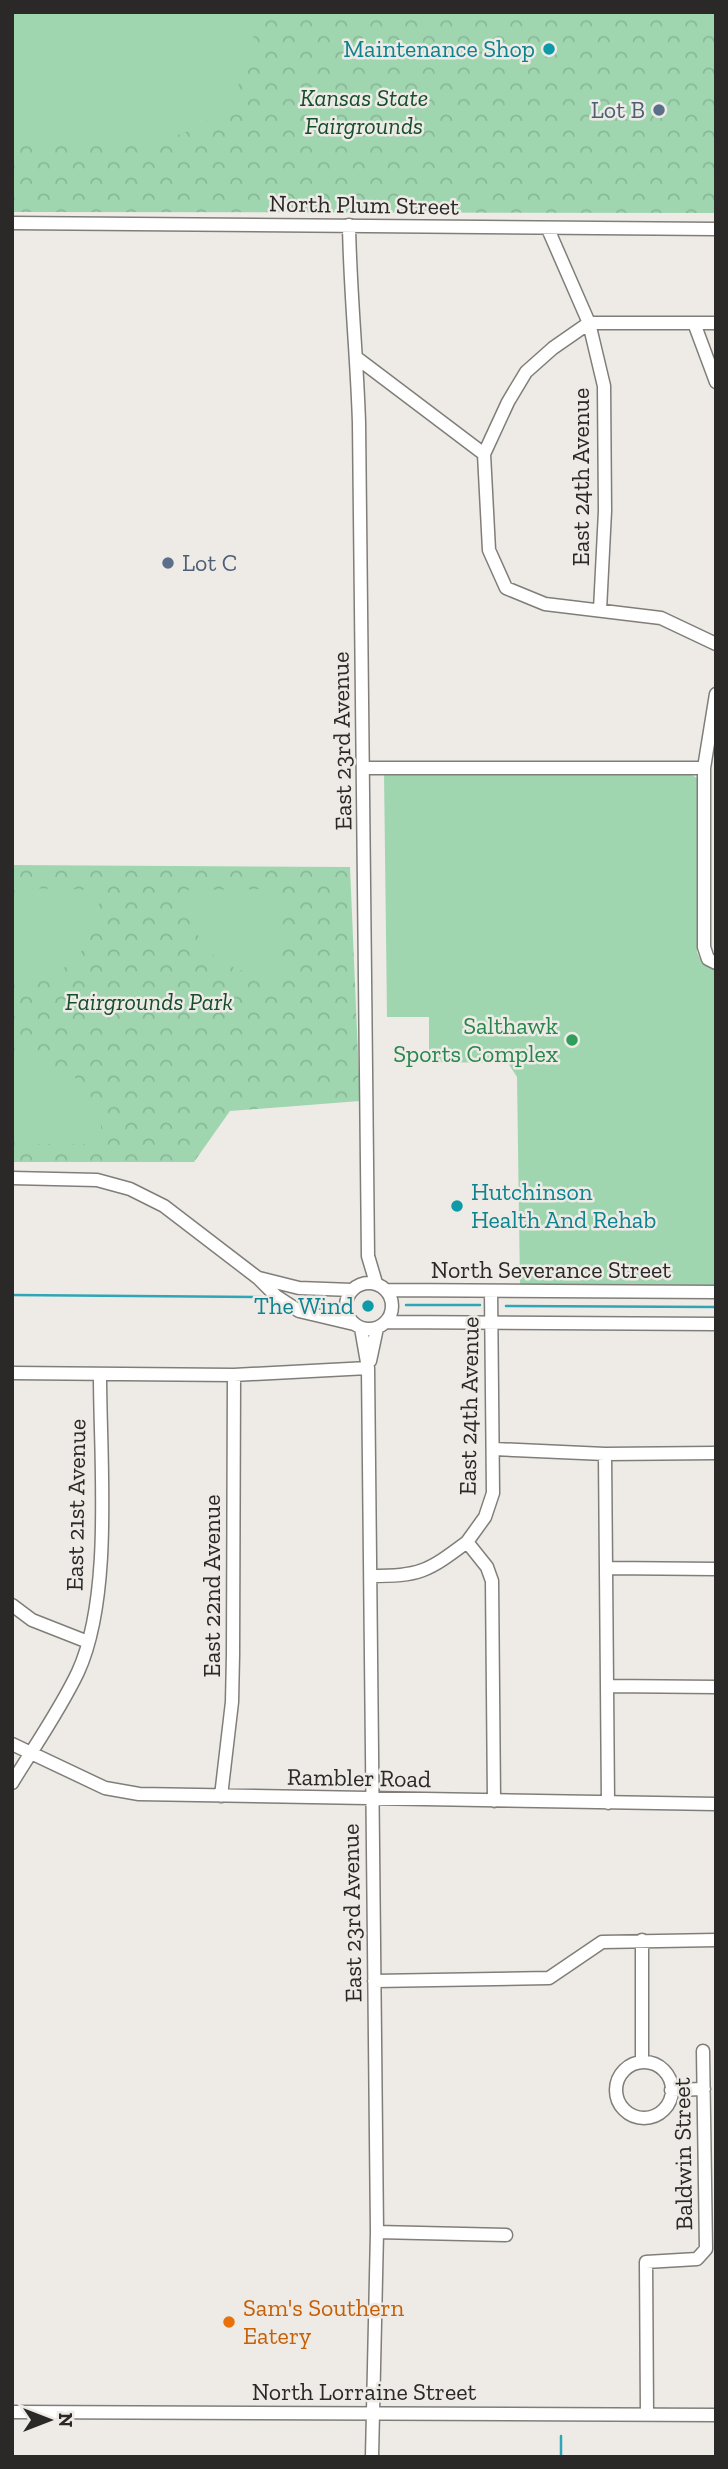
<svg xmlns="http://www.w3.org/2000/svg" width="728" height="2469" font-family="'Zilla Slab',serif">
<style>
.park{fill:url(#park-crowns)}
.garden{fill:#9fd6b0}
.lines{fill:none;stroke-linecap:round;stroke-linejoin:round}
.stream{stroke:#30a5b5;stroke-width:2.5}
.minor-casing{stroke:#807e79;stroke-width:15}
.minor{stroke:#fff;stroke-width:12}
.culture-dot{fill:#0f9aa8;stroke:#eeebe6;stroke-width:2.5}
.service-dot{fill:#5c6f8a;stroke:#eeebe6;stroke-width:2.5}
.leisure-dot{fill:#2e9e5b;stroke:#eeebe6;stroke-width:2.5}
.food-dot{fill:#e8710a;stroke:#eeebe6;stroke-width:2.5}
.labels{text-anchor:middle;stroke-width:5;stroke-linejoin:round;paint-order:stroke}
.culture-label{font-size:24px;fill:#0d838f;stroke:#eeebe6;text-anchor:end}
.park-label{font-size:24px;font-style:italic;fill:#164d2d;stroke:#eeebe6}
.service-label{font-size:24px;fill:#4e5e75;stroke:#eeebe6;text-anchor:end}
.street-label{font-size:24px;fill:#2a2927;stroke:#eeebe6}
.leisure-label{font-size:24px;fill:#27864d;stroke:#eeebe6;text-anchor:end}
.food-label{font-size:24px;fill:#c56008;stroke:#eeebe6;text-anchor:start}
</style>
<defs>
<pattern id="park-crowns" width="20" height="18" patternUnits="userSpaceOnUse" patternTransform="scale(1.75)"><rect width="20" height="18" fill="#9fd6b0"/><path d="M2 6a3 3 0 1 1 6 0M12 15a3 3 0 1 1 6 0" fill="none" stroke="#89b897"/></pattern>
</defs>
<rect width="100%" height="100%" fill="#eeebe6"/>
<!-- park -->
<path class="park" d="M12 12H716V213L12 212Z
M12 865 350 867 360 1101 230 1111 194 1162H12Z"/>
<!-- garden -->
<path class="garden" d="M12 12H255C256 34 251 55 243 75 206 165 91 143 12 143Z
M384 773 692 775 697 778V952L702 963 716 970V1287L520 1286 517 1077 508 1063 429 1062V1017H387Z
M21 888 101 890C95 947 73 980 12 982V896Z
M272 889 281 897 282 978C223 973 191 952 187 890Z
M12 1056C69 1061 100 1085 103 1144H18L12 1139Z"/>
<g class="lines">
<!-- stream -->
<path class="stream" d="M12 1295 261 1297
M406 1305H480
M506 1306 716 1307
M561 2457V2436"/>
<defs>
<path id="minor" d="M12 223 716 229
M349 225C350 291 357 357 359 423L368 1256 376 1283
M548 229 589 323 604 386 605 511 600 610
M694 323 716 382
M716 323H589L553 348 526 372 508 402 484 454 489 550 506 588 545 604 661 618 716 644
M357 358 484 454
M716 694 704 768V947L708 959 716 963
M363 768H704
M12 1178 97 1180 130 1189 164 1206 258 1278 276 1296 299 1311 354 1324
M259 1278 299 1288 352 1290
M346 1306a23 23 0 1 1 46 0a23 23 0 1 1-46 0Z
M386 1290 716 1292
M491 1291 493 1493 485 1517 467 1542 487 1567 492 1581 494 1801
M386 1322 716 1324
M361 1328 368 1368 377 2232 372 2457
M370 1361 377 1328
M12 1373 234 1375 368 1368
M494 1449 605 1454 716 1453
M605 1454 608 1803
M607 1568 716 1569
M370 1576C420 1576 427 1572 467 1542
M12 1605 32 1620 88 1642
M608 1686 716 1687
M12 1744 105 1788 139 1794 716 1804
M12 1783C34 1747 60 1710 78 1672 113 1596 100 1460 100 1376
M221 1796 232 1702 233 1655 234 1375
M374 1981 549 1978 602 1942 716 1940
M642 2060V1940
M616 2090a28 28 0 1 1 56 0a28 28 0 1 1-56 0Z
M671 2090 704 2089
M377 2232 506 2235
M12 2412 716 2415
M647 2414 646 2262 697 2259 706 2249 703 2051"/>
</defs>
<!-- minor casing -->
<use href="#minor" class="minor-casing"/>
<!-- minor -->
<use href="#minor" class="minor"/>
</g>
<!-- markers -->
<g class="culture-dot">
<circle cx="549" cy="49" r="7"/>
<circle cx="457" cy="1206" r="7"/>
<circle cx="368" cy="1306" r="7"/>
</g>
<g class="service-dot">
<circle cx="659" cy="110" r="7"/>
<circle cx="168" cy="563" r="7"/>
</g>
<circle class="leisure-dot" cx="572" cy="1040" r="7"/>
<circle class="food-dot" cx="229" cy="2322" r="7"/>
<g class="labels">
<!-- culture labels -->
<g class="culture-label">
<text x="535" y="57">Maintenance Shop</text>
<text x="471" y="1200" text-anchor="start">Hutchinson<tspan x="471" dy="28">Health And Rehab</tspan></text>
<text x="354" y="1314">The Wind</text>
</g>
<!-- park labels -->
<g class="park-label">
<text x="364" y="106">Kansas State<tspan x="364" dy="28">Fairgrounds</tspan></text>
<text x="149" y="1010">Fairgrounds Park</text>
</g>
<!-- service labels -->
<g class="service-label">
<text x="645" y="118">Lot B</text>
<text x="182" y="571" text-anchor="start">Lot C</text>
</g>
<!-- street labels -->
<g class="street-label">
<text transform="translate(364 205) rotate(1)" y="8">North Plum Street</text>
<text transform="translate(581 477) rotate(-90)" y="8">East 24th Avenue</text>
<text transform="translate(342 741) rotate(-91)" y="8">East 23rd Avenue</text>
<text x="551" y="1278">North Severance Street</text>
<text transform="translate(469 1406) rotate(-89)" y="8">East 24th Avenue</text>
<text transform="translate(76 1505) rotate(-89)" y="8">East 21st Avenue</text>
<text transform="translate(212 1586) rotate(-90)" y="8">East 22nd Avenue</text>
<text transform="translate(359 1778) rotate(1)" y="8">Rambler Road</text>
<text transform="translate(352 1913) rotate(-91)" y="8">East 23rd Avenue</text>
<text transform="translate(683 2154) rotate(-91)" y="8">Baldwin Street</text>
<text x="364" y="2400">North Lorraine Street</text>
</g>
<!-- leisure labels -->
<g class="leisure-label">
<text x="558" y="1034">Salthawk<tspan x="558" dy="28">Sports Complex</tspan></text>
</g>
<!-- food labels -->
<g class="food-label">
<text x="243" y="2316">Sam's Southern<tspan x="243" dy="28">Eatery</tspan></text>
</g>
</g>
<!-- border -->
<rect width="728" height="2469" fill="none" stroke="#2a2927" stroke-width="28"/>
<!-- north arrow -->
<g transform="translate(49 2420) rotate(90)" stroke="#eeebe6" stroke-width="5" paint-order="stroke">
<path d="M0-5L12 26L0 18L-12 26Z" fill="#2a2927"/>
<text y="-10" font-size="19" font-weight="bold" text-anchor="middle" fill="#2a2927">N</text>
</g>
</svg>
